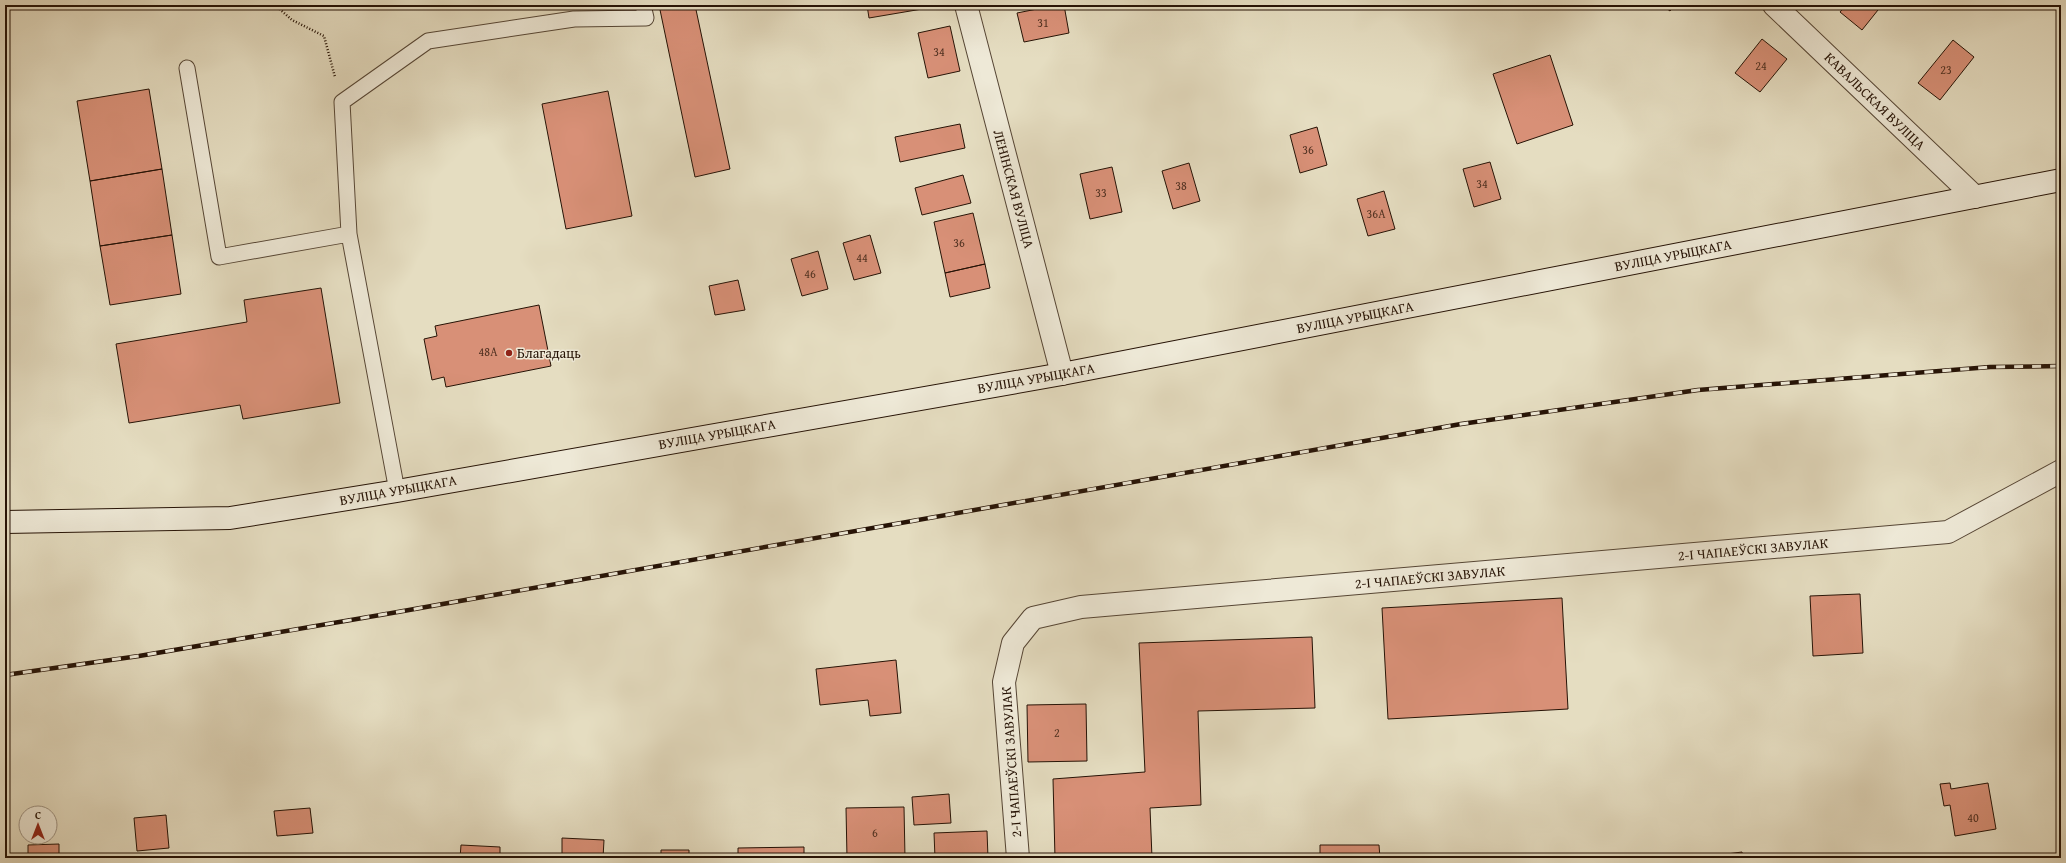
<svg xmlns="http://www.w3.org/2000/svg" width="2066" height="863" font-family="'Gentium Book Plus',serif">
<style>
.building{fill:#d89077;stroke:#261306}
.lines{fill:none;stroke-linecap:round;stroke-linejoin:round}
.service-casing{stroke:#564635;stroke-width:17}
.minor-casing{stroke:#564635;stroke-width:24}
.secondary-casing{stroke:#261306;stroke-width:24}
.path{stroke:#261306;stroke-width:2.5;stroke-dasharray:1 2;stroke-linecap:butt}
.service{stroke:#eee9d7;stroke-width:15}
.minor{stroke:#eee9d7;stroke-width:22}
.secondary{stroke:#eee9d7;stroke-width:22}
.rail-casing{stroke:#261306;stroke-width:4.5}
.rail{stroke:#eee9d7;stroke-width:3;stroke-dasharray:9;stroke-linecap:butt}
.poi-dot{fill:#8f2418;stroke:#eee9d7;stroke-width:1.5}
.labels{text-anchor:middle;stroke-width:3;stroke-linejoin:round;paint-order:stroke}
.number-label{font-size:12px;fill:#523222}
.street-label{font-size:14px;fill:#261306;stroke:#eee9d7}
.poi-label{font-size:14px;fill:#261306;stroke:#eee9d7;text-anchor:start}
</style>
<rect width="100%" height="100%" fill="#e5ddc1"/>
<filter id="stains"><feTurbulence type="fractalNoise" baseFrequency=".005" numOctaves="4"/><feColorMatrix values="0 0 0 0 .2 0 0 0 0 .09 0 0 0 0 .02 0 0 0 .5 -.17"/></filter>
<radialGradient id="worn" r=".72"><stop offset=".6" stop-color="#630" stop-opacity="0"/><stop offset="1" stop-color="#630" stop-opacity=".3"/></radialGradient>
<!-- building -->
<path class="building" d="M659 5H695L730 169 695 177Z
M867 5H927L928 8 869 18Z
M1057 5H1064L1069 33 1024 42 1017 13Z
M1662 5H1675L1670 11Z
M1846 5H1882L1862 30 1840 12Z
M950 26 960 71 928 78 918 33Z
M1762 39 1787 59 1760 92 1735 73Z
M1953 40 1974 57 1940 100 1918 83Z
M1550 55 1573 125 1517 144 1493 74Z
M149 89 162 169 90 181 77 101Z
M608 91 632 216 566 229 542 104Z
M960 124 965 148 900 162 895 137Z
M1317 127 1327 165 1300 173 1290 135Z
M1490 162 1501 199 1474 207 1463 169Z
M1189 163 1200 201 1173 209 1162 171Z
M1112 167 1122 212 1090 219 1080 174Z
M162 169 172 235 100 246 90 181Z
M963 175 971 203 922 215 915 188Z
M1384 191 1395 229 1368 236 1357 199Z
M973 213 985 264 945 273 934 222Z
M172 235 181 294 110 305 100 246Z
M870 235 881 273 854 280 843 243Z
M818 251 828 289 802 296 791 259Z
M985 264 990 288 950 297 945 273Z
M738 280 745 310 715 315 709 286Z
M321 288 340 403 243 419 240 405 129 423 116 344 247 322 244 300Z
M539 305 551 366 446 387 444 377 432 380 424 339 437 336 435 326Z
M1860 594 1863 653 1813 656 1810 596Z
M1562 598 1568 709 1388 719 1382 608Z
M1312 637 1315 708 1198 711 1201 805 1150 808 1152 858H1055L1053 779 1145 772 1139 643Z
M896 660 901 713 870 716 868 700 820 705 816 669Z
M1086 704 1087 761 1028 762 1027 705Z
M1950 783 1951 789 1988 783 1996 829 1955 836 1950 805 1944 806 1940 784Z
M949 794 951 823 914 825 912 797Z
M904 807 905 858H847L846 808Z
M310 808 313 833 277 836 274 811Z
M166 815 169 848 137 851 134 818Z
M987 831 988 858H935L934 833Z
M562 838 604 840 603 858H562Z
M59 844V858H28V845Z
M461 845 500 847V858H460Z
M1320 845H1379L1380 858H1320Z
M804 847V858H738V848Z
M661 850H689V858H661Z
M1742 852 1743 858H1704V857Z"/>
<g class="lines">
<defs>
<path id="service" d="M187 68 219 257 349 234
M397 491 349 234 342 102 428 41 574 19 646 18 643 5"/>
<path id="minor" d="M966 5 1062 374
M1774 5 1975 197
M1018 858 1004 682 1013 643 1033 618 1081 607 1948 532 2061 471"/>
<path id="secondary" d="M5 522 230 518 397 491 1062 374 2061 180"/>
</defs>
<!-- service casing -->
<use href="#service" class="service-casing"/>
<!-- minor casing -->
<use href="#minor" class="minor-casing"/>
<!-- secondary casing -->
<use href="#secondary" class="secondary-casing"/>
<!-- path -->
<path class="path" d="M275 5 292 20 324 36 335 77"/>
<!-- service -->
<use href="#service" class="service"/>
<!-- minor -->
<use href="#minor" class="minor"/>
<!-- secondary -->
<use href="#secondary" class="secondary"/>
<defs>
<path id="rail" d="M5 675 139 656 392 613 1461 424 1698 390 1990 367 2061 366"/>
</defs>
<!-- rail casing -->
<use href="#rail" class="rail-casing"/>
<!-- rail -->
<use href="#rail" class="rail"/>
</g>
<!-- markers -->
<circle class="poi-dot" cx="509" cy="353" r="4"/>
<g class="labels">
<!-- number labels -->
<g class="number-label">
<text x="1043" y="27">31</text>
<text x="939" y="56">34</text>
<text x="1761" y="70">24</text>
<text x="1946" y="74">23</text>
<text x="1308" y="154">36</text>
<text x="1482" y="188">34</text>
<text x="1181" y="190">38</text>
<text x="1101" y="197">33</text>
<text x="1376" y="218">36А</text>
<text x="959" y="247">36</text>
<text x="862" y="262">44</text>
<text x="810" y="278">46</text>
<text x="488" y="356">48А</text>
<text x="1057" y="737">2</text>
<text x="1973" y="822">40</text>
<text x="875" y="837">6</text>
</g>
<!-- street labels -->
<g class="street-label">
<text transform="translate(1875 101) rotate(44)" y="5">КАВАЛЬСКАЯ ВУЛІЦА</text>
<text transform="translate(1014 189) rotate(75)" y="5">ЛЕНІНСКАЯ ВУЛІЦА</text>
<text transform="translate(1673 255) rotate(-11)" y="5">ВУЛІЦА УРЫЦКАГА</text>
<text transform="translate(1355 317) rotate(-11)" y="5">ВУЛІЦА УРЫЦКАГА</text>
<text transform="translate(1036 378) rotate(-10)" y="5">ВУЛІЦА УРЫЦКАГА</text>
<text transform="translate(717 434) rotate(-10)" y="5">ВУЛІЦА УРЫЦКАГА</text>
<text transform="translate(398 490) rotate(-10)" y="5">ВУЛІЦА УРЫЦКАГА</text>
<text transform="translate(1753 549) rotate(-5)" y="5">2-І ЧАПАЕЎСКІ ЗАВУЛАК</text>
<text transform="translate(1430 577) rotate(-5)" y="5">2-І ЧАПАЕЎСКІ ЗАВУЛАК</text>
<text transform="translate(1011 762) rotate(-94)" y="5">2-І ЧАПАЕЎСКІ ЗАВУЛАК</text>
</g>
<!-- poi labels -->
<g class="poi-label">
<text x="517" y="358">Благадаць</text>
</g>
</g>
<!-- margin -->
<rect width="2066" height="863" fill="none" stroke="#e5ddc1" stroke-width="20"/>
<rect x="6" y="6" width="2054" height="851" fill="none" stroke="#261306" stroke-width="2"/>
<rect x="10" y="10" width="2046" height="843" fill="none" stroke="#261306"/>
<!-- north arrow -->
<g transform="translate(38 825)"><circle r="19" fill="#eee9d7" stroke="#9e9383"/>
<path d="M0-3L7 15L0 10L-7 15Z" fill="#8f2418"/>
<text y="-6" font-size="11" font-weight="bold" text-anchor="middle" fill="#261306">С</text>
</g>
<rect width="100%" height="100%" filter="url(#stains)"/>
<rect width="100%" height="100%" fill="url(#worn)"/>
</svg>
